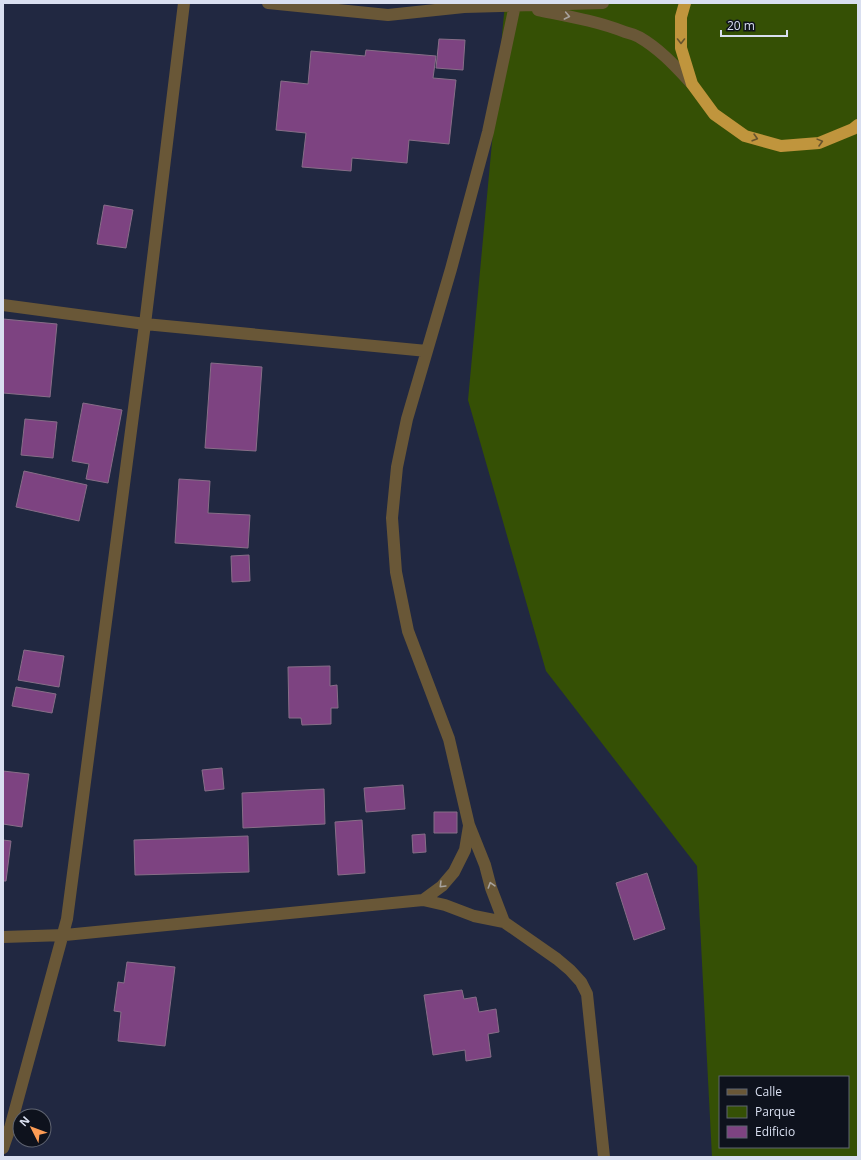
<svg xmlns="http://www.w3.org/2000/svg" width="861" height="1160" font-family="'Open Sans',sans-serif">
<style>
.green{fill:#355005;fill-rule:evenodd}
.building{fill:#7d4381;stroke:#876e88}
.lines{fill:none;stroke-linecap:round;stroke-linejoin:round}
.minor{stroke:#695737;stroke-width:12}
.highway{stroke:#c0953d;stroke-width:12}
.oneway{stroke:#a7a29d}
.oneway2{stroke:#67542d}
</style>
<rect width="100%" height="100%" fill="#212841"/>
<!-- green -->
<path class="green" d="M505 3H858V1157H712L697 866 546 671 468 400ZM720 1077H848V1147H720Z"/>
<!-- building -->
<path class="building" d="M439 39 465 40 463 70 436 68Z
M366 50 436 56 433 78 456 80 449 144 409 140 407 163 352 158 351 171 302 167 306 133 276 130 281 81 308 84 311 51 365 56Z
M104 205 133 210 126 248 97 244Z
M3 319 57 324 50 397 3 393Z
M211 363 262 367 256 451 205 448Z
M83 403 122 410 108 483 86 479 89 464 72 461Z
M25 419 57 422 53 458 21 455Z
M24 471 87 485 79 521 16 507Z
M179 479 210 481 208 513 250 515 248 548 175 543Z
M249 555 250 581 232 582 231 556Z
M24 650 64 656 59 687 18 680Z
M330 666V686L337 685 338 708H331V724L302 725 301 718H289L288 667Z
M16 687 56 694 52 713 12 706Z
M222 768 224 789 205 791 202 770Z
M3 771 29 774 22 827 3 824Z
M403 785 405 809 366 812 364 788Z
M324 789 325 824 243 828 242 793Z
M434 812H457V833H434Z
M362 820 365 873 338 875 335 822Z
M425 834 426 852 413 853 412 835Z
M248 836 249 872 135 875 134 840Z
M3 840 11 841 6 881H3Z
M647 873 665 929 634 940 616 883Z
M127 962 175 967 165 1046 118 1041 121 1012 114 1011 118 982 124 983Z
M462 990 464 999 476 997 479 1012 496 1009 499 1032 488 1034 491 1057 466 1061 465 1050 433 1055 424 995Z"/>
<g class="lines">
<!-- minor -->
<path class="minor" d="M268 3 388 15 464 7 603 3
M538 10C567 16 597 21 625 32 629 33 635 35 639 37 660 49 676 67 692 84
M3 305 145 324 427 351
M423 900 442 886 454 872 465 850 469 826
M504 922 491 888 485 865 469 825 449 739 408 631 396 572 392 518 397 467 407 419 451 269 488 132 515 5 514 3
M3 937 65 935 423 900 445 905 474 916 504 922 557 959 570 970 581 982 587 994 604 1157
M3 1148 10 1128 67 919 145 324 184 3"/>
<!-- highway -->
<path class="highway" d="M685 3 681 17V48L692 84 714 114 745 136 781 146 819 143 853 129 858 125"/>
</g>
<!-- one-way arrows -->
<defs><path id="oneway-chevron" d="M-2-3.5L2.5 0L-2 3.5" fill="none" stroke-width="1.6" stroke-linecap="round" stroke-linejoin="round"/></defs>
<g class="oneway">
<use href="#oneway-chevron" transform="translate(567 16) rotate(11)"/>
<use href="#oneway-chevron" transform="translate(442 885) rotate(135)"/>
<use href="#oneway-chevron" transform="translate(491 885) rotate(-107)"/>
</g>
<g class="oneway2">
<use href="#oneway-chevron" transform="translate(681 41) rotate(90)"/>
<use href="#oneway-chevron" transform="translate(755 138) rotate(16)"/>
<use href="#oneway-chevron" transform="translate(820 142) rotate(-15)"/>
</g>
<!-- border -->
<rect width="861" height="1160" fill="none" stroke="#d9dff0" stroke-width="8"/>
<!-- legend -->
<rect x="719" y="1076" width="130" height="72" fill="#0e121d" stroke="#5f6471"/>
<rect x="727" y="1089" width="20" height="6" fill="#695737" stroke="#5f6471"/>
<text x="755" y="1096" font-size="12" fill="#d9dff0">Calle</text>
<rect x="727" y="1106" width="20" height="12" fill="#355005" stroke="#5f6471"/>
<text x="755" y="1116" font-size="12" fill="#d9dff0">Parque</text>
<rect x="727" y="1126" width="20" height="12" fill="#7d4381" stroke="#5f6471"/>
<text x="755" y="1136" font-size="12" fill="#d9dff0">Edificio</text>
<!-- north arrow -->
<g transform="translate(32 1128) rotate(312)"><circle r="19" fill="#0e121d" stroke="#5f6471"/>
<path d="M0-3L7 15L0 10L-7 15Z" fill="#fd9c55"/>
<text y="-6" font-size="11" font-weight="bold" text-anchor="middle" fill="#d9dff0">N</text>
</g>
<!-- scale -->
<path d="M721 30v6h66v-6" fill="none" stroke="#d9dff0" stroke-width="2"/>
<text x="727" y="30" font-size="12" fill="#d9dff0" stroke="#0e121d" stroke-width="3" paint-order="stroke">20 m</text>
</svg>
